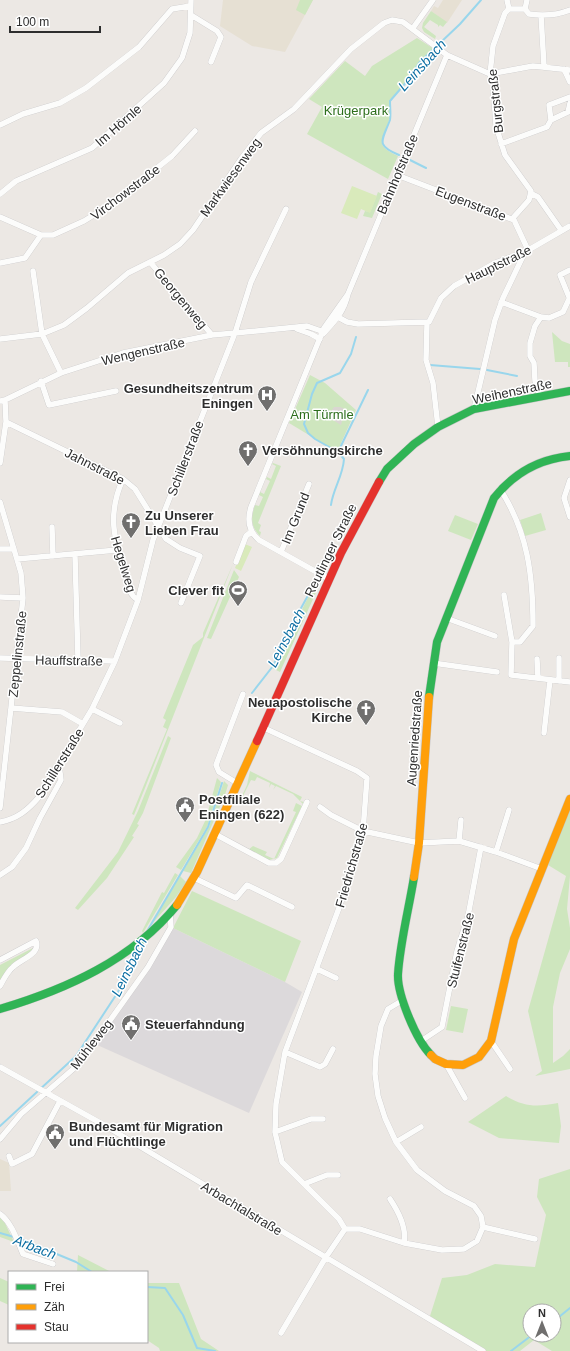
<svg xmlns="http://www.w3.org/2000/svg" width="570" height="1351" font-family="Arial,sans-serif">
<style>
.industrial{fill:#dcd9db}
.education{fill:#e6e0d3}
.green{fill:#cee6be;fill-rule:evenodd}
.pitch{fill:#d9eabb}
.plaza{fill:#dad6d2}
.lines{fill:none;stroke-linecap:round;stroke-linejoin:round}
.stream{stroke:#99d6ec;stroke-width:2}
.street-casing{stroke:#c5c4c5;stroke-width:6}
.fast-casing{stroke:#c5c4c5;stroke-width:9}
.slow-casing{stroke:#c5c4c5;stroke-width:9}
.jam-casing{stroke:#c5c4c5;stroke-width:9}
.street{stroke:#fcfcfb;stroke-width:5.5}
.fast{stroke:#30b455;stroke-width:8}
.slow{stroke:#ff9f0a;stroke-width:8}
.jam{stroke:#e5322d;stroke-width:8}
.labels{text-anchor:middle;stroke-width:3;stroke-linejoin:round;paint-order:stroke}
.street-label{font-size:13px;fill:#2e2e2e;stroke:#fff}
.park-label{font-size:13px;fill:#2c6e1b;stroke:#fff}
.poi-label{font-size:13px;font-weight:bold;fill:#2e2e2e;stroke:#fff;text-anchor:start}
.water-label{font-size:14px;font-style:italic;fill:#0d6fa3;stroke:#fff}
</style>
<rect width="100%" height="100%" fill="#ece8e4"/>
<!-- industrial -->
<path class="industrial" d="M173 928 285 982 302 992 249 1113 95 1044Z"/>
<!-- education -->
<path class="education" d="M223 0H313L285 52 252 46 220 26Z
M443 0H462L447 23 431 11 434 6 438 8Z
M0 1159 9 1163 11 1191H0Z"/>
<!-- green -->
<path class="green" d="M300 0H313L305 15 296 10Z
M431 11 447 22 443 27 440 25 438 27V25L430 20 424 27 436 36 435 39 424 32 422 28 423 23Z
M417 38 434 49 419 63 409 79 390 101C390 107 391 114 389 120 384 141 372 144 398 156L388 179 307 134 322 107 309 99 345 61 365 76 372 66Z
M378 192 382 194 372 218 363 216 365 211 370 212Z
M552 332 562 341 570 344V367H568V362H555Z
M310 375 325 383 356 410 337 452 289 423Z
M273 463 281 466 258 523 261 525 259 531 261 532 260 536C250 526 251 517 255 505L259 506 263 497 259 495 260 492 264 494 270 481 266 479 267 477 271 479 276 466 272 464Z
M541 513 546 530 525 536 520 520Z
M455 515 478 524 471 540 448 531Z
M233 564 145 788 134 815 132 814 167 729 163 727 166 720 163 718 193 645 203 637V633Z
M234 570 239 577 211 639 207 638Z
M316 582 318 588 280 672 272 668Z
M168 736 171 738 143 813 137 824 139 825 132 836 134 837 107 878 78 910 75 908 118 852 138 811Z
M250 771 302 797 300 801 304 802 303 804 293 794 276 786 273 790 275 786 271 784 269 788 270 783 257 777 255 781 251 780 240 802 244 805 239 802 247 785Z
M217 778 221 782 207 827 181 870 176 867 197 838 206 819Z
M224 781 228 785 225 795 191 873 183 871 209 827Z
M296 803 302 806 277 858 269 860 248 850 253 846 267 852 265 855 274 859 296 812 293 811Z
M570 809V876L567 909 570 928V949L560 973 553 1007V1063L563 1056 570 1049V1069L535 1076 542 1071 528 1011 566 876 548 865Z
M175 873 178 875 143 933 142 931 162 892 164 893Z
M180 876 186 882 176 897 151 925Z
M192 891 301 941 285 982 173 928Z
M33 948 34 949 0 981V965Z
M451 1006 468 1009 463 1033 446 1030Z
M506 1096C524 1107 537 1107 558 1103L561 1126 559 1143 499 1138 468 1122Z
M570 1169V1351H552L534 1340 520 1351H484L430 1316 442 1278 467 1275 495 1264 535 1267 546 1215 537 1197 539 1179ZM530 1311H554V1335H530Z
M0 1216 2 1217 14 1242 0 1237Z
M78 1255 111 1272H77Z
M0 1278 9 1282V1305L0 1301Z
M147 1283H179L201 1339 219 1351H160L159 1348 147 1340Z"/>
<!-- pitch -->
<path class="pitch" d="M352 186 377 196 370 213 361 209 357 219 341 213Z
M245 544 252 547 241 571 235 568Z"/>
<!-- plaza -->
<path class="plaza" d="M334 407H340L345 409 341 425 333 420 332 410Z"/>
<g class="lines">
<!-- stream -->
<path class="stream" d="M399 155C375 145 382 141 390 120 391 115 390 107 390 101L409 79 419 63 460 24 481 0
M410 160 426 168
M430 365 480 369
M487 370 517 376
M338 452 368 390
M331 505C333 489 343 476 344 459L338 452 315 439 308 433 304 424 312 394 317 383 340 373 351 354 356 337
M252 693 273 666 295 619 316 581
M146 933 208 827 222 783
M0 1126 76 1056 118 992 137 949
M0 1233 14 1237
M18 1238 76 1262 92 1272
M147 1287 165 1288 183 1315 197 1348 215 1351
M554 1321 570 1308
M511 1351 532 1335"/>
<defs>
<path id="street" d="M507 0 509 9
M525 9 529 14C542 16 557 15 570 10
M525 9 527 0
M191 15 217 31 221 37 211 62
M541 15 544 66
M413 28 433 0
M564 69 570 82
M490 74 533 66 570 70
M551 120 549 105 570 97
M0 125 23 114 60 103 86 88 139 47 172 9 190 6
M501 144 547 127 551 120 568 112 570 103
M397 175 514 220 528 250
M0 194 16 181 92 148 164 83 182 58 190 33 191 0
M532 194 538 197 561 230
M0 217 41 235H53L84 221 113 203 172 156 195 131
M512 219 529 200 531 191 505 155 496 126 493 84 490 74 493 46 505 13 509 9H525
M150 262 212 335
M0 263 25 258 41 235
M33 271 42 334 61 373
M569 297 560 275 570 270
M501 302 541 317
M336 316 347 322 358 324 429 322 441 298 454 286 495 263 525 252 570 226
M427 323 426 360 433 383 438 427
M297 329 311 334 320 339
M323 334C335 321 344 312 348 294L447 55
M0 339 42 334 64 325 87 308 128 273 164 255 180 244 193 230 241 159 261 133 294 109 351 49 384 23 392 20 403 22 447 55 490 74
M41 381 49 405 116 391
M540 396 535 381 534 363 530 356V343L535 326 541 317 549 318 563 312 570 297
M0 401 5 400 61 373 123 353 212 335 235 333 307 326 324 332
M474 409 495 320 503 298 525 252
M6 422 123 479 135 489 166 539 180 548 200 556 181 603
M0 463 6 422 5 400
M123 479C107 514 114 539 125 574 128 584 128 594 138 600
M570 480 564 498 570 517
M500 489C528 532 533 576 533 626L520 642H512L511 675 570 682
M0 502 21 573 23 598 0 808
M52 527 53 556
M0 549H14
M281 552 309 484
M75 555 78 660
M17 559 117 550
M236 562 246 536 251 532
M329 579 259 540C248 531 247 520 251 507L324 328 348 294
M504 595 512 642
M0 597 23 598
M446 618 495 636
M0 658 115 661
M559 658V681
M537 659 538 678
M433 663 497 672
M11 708 62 712 83 724
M92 709 120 723
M262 727 357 771 367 778 363 831 339 908 285 1052 276 1104 275 1132 282 1162 339 1219 345 1229 326 1257 281 1333
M544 733 550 680
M237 783 219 772 216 765 243 694
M320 807 331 815 363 831 419 843 459 841 496 852 542 869
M0 822C17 819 28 810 39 797L92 709 115 661 138 600 153 540 235 333 251 282 286 209
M215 834 269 863H276L281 859 307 802
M459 841 461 820
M496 852 509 810
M0 875 12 867 26 848 40 818 61 780 60 772 56 767
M194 878 236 898 247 885 292 907
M0 960 36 941C41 954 21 959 13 967 7 972 4 979 0 986
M317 969 336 978
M421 1041 442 1027 457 951 468 916 481 847
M491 1041 510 1069
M285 1052 320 1067 325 1064 333 1049
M446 1064 465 1098
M0 1067 104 1125 483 1351
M275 1132 311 1119H323
M0 1139 21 1114 79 1064 148 967 171 927 170 914
M396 1142 421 1127
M9 1156 12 1164 32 1154 60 1101
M304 1184 327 1175H338
M390 1199C398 1211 407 1228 404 1243
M0 1214C12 1223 17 1240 23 1254L53 1264
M483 1227 535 1239
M345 1229H360L404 1243 442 1250 464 1249 477 1241 483 1227 481 1216 474 1206 445 1191 417 1170 396 1142 385 1118 378 1096 375 1074 376 1056 381 1026 388 1009 403 1000"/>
<path id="fast" d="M379 482 387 469 414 444 438 427 474 409 570 391
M429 697 437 642 494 498C514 473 539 459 570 456
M414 877C409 908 400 943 398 974 397 994 416 1040 431 1055
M0 1009C67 989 132 960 177 905"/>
<path id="slow" d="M414 877 419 843 429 697
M177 905 197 872 257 741
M431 1055 435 1059 446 1064 463 1065 479 1057 491 1041 514 939 570 799"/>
<path id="jam" d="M257 741 341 553 379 482"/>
</defs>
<!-- street casing -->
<use href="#street" class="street-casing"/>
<!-- fast casing -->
<use href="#fast" class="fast-casing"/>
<!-- slow casing -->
<use href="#slow" class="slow-casing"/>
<!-- jam casing -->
<use href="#jam" class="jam-casing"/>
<!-- street -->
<use href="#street" class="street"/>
<!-- fast -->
<use href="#fast" class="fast"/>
<!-- slow -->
<use href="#slow" class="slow"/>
<!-- jam -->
<use href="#jam" class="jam"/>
</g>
<!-- icons -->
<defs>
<symbol id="hospital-pin" viewBox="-11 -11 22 30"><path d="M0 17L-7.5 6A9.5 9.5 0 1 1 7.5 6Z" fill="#706f6e" stroke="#fff"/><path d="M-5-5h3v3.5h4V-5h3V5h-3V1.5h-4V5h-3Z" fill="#fff"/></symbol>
<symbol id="church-pin" viewBox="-11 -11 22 30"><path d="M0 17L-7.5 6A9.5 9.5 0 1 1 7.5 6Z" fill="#706f6e" stroke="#fff"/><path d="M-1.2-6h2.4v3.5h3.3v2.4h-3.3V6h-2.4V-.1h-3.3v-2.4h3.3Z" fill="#fff"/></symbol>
<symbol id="stadium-pin" viewBox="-11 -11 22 30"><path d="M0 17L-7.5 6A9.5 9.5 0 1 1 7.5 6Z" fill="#706f6e" stroke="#fff"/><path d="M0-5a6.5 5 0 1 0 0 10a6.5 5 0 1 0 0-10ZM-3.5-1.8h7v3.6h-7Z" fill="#fff"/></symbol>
<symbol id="civic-pin" viewBox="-11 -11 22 30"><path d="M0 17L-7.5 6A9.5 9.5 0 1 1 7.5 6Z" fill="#706f6e" stroke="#fff"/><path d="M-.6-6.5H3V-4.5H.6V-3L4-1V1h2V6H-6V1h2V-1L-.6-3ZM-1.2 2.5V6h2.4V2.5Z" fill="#fff"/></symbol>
</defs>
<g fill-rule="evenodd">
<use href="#hospital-pin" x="256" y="384" width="22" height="30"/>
<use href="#church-pin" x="237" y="439" width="22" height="30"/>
<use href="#church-pin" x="120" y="511" width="22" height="30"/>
<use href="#stadium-pin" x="227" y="579" width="22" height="30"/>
<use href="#church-pin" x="355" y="698" width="22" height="30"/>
<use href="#civic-pin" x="174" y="795" width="22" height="30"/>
<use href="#civic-pin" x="120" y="1013" width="22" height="30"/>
<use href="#civic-pin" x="44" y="1122" width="22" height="30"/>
</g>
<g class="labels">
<!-- street labels -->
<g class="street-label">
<text transform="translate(495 101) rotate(-96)" y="5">Burgstraße</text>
<text transform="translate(118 125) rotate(-41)" y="5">Im Hörnle</text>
<text transform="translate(397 174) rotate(-67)" y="5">Bahnhofstraße</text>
<text transform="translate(230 177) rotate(-54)" y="5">Markwiesenweg</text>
<text transform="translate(125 192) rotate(-37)" y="5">Virchowstraße</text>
<text transform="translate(471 203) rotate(21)" y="5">Eugenstraße</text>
<text transform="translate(498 264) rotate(-26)" y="5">Hauptstraße</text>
<text transform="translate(181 298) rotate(50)" y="5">Georgenweg</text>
<text transform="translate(143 351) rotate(-13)" y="5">Wengenstraße</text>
<text transform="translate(512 391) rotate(-12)" y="5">Weihenstraße</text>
<text transform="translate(185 458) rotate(-69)" y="5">Schillerstraße</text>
<text transform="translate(95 466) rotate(27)" y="5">Jahnstraße</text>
<text transform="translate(295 518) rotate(-68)" y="5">Im Grund</text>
<text transform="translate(330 550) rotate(-64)" y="5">Reutlinger Straße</text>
<text transform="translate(124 564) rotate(73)" y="5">Hegelweg</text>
<text transform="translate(17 654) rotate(-84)" y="5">Zeppelinstraße</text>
<text transform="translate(69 660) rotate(1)" y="5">Hauffstraße</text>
<text transform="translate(414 738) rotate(-86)" y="5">Augenriedstraße</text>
<text transform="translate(59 763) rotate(-58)" y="5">Schillerstraße</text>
<text transform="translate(351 865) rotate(-74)" y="5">Friedrichstraße</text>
<text transform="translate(460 950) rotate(-76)" y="5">Stuifenstraße</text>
<text transform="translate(91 1044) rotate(-52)" y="5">Mühleweg</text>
<text transform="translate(242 1208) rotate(31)" y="5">Arbachtalstraße</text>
</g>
<!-- park labels -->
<g class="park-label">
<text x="356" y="115">Krügerpark</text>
<text x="322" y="419">Am Türmle</text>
</g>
<!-- poi labels -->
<g class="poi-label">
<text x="253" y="393" text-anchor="end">Gesundheitszentrum<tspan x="253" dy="15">Eningen</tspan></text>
<text x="262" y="455">Versöhnungskirche</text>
<text x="145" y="520">Zu Unserer<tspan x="145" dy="15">Lieben Frau</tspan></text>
<text x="224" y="595" text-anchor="end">Clever fit</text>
<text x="352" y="707" text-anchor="end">Neuapostolische<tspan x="352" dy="15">Kirche</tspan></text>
<text x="199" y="804">Postfiliale<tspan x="199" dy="15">Eningen (622)</tspan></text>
<text x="145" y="1029">Steuerfahndung</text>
<text x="69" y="1131">Bundesamt für Migration<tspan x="69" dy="15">und Flüchtlinge</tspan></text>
</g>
<!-- water labels -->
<g class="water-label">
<text transform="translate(422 65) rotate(-48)" y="5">Leinsbach</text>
<text transform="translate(286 638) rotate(-62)" y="5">Leinsbach</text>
<text transform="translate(129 967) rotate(-64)" y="5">Leinsbach</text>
<text transform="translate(35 1247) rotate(21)" y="5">Arbach</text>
</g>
</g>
<!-- legend -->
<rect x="8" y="1271" width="140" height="72" fill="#ffffff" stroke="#ababab"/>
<rect x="16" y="1284" width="20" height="6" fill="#30b455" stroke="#ababab"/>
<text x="44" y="1291" font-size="12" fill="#2e2e2e">Frei</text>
<rect x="16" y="1304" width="20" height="6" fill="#ff9f0a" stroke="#ababab"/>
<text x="44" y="1311" font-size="12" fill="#2e2e2e">Zäh</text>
<rect x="16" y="1324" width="20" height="6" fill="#e5322d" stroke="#ababab"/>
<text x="44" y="1331" font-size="12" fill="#2e2e2e">Stau</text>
<!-- north arrow -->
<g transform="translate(542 1323)"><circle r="19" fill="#ffffff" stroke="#ababab"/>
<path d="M0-3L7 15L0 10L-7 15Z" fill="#706f6e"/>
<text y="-6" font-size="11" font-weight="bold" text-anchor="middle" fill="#2e2e2e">N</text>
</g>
<!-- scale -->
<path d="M10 26v6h90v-6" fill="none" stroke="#2e2e2e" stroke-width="2"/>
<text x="16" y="26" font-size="12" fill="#2e2e2e" stroke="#ffffff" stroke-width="3" paint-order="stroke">100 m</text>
</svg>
